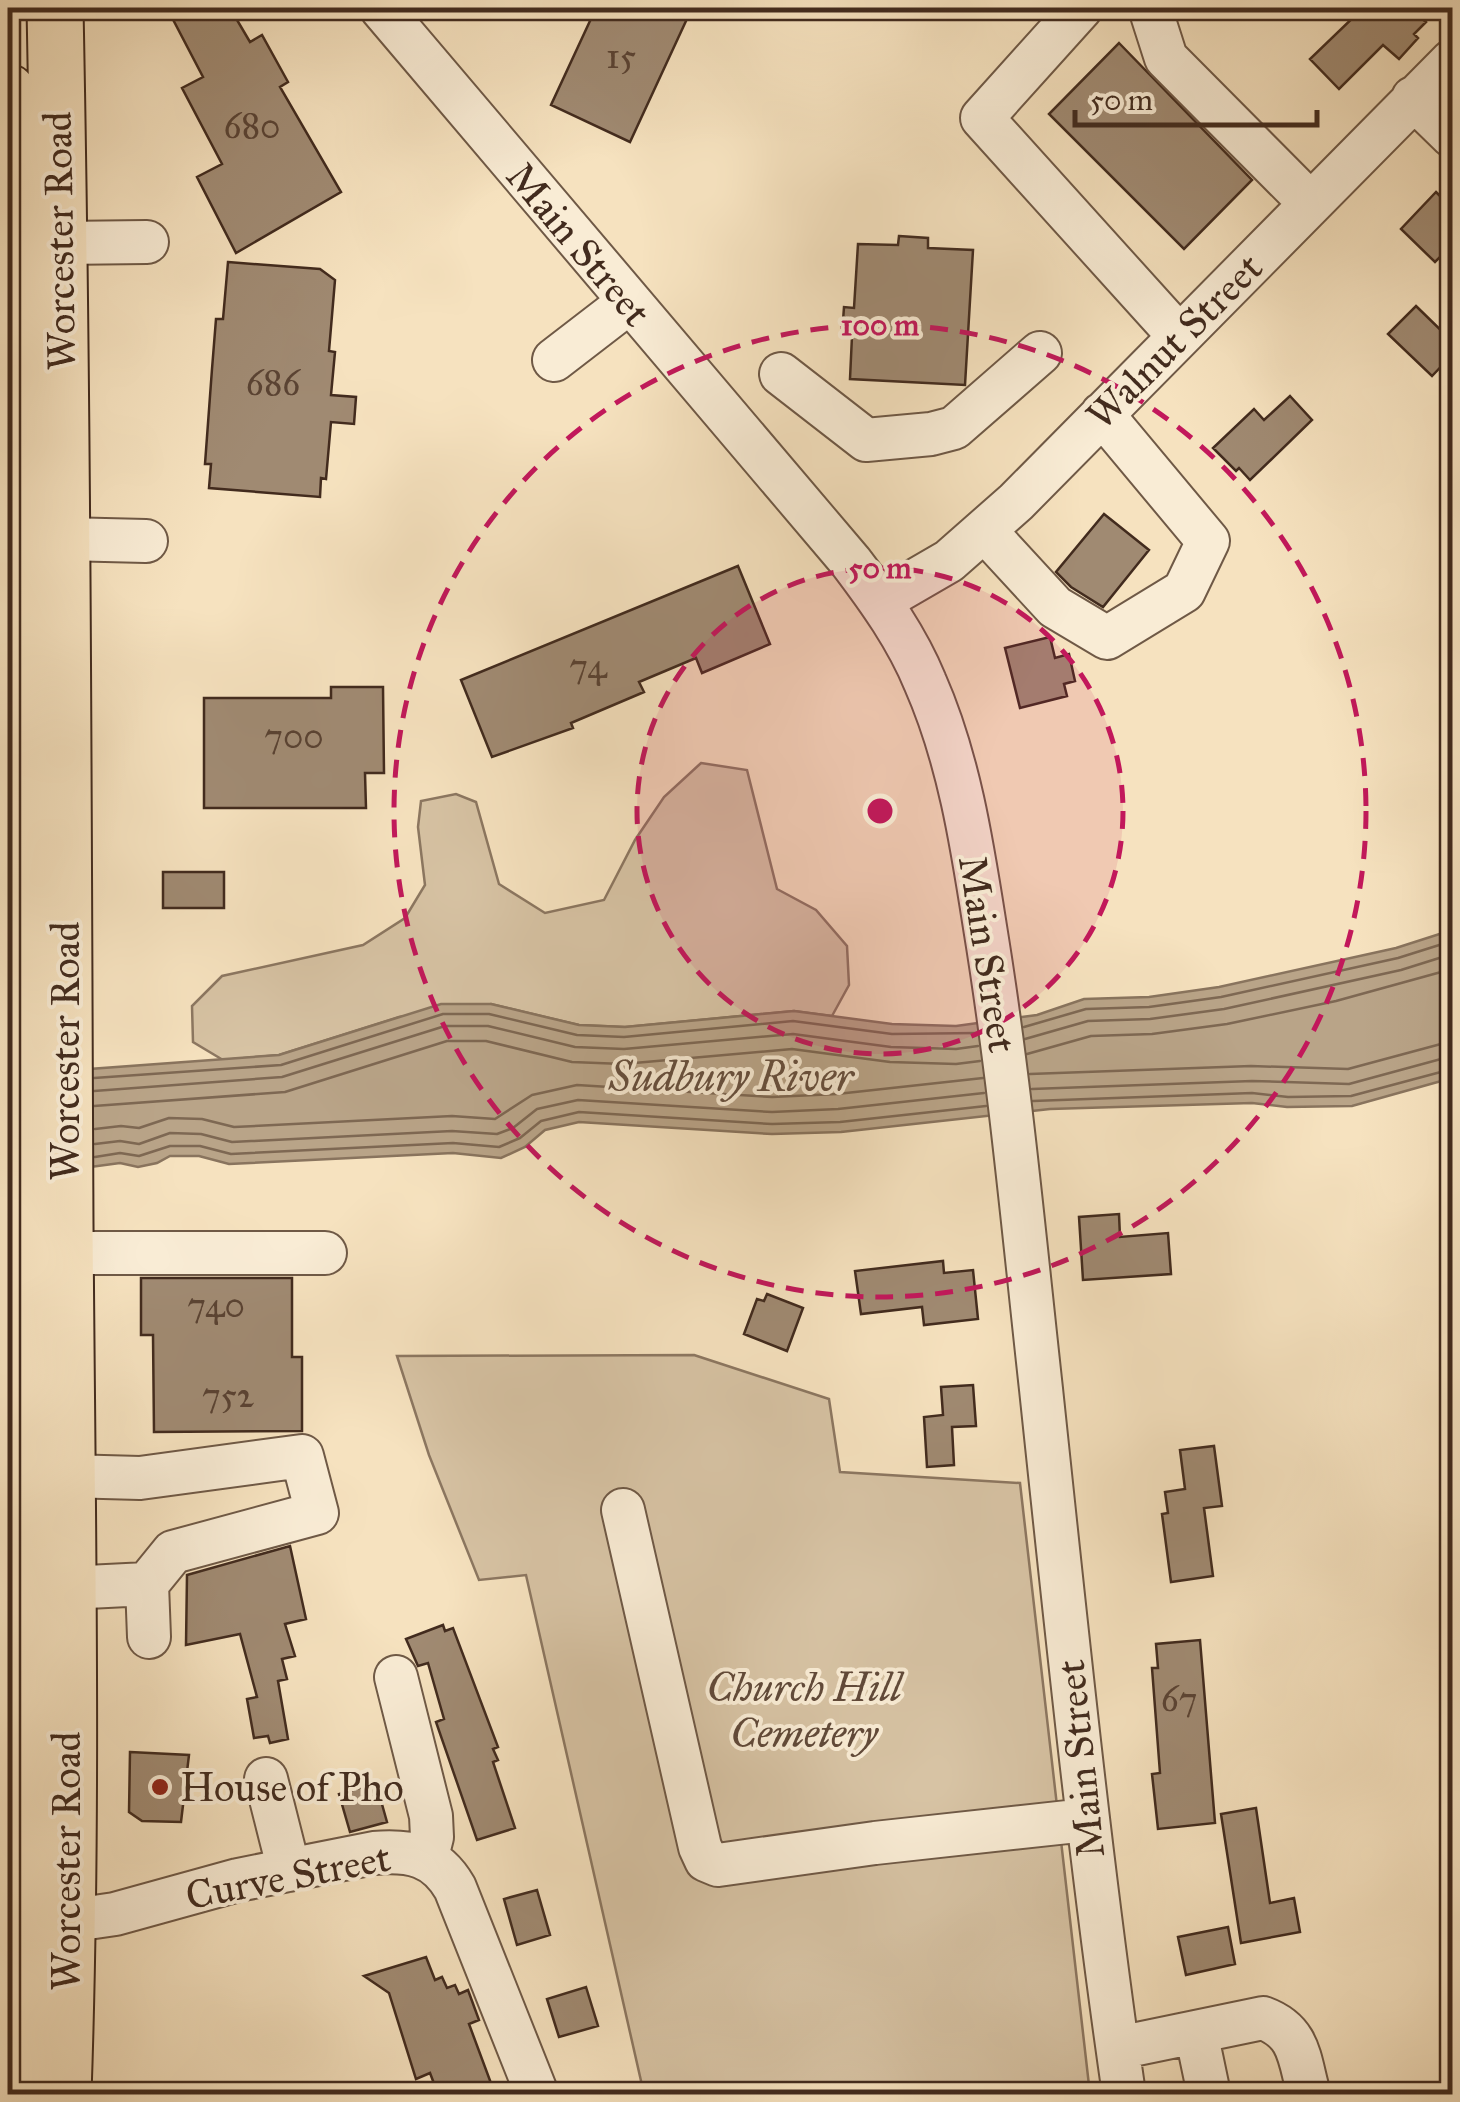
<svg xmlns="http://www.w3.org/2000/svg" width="1460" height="2102" font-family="'IM FELL Great Primer',serif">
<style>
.green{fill:#d7c3a4;stroke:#8c7761;stroke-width:2.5}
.water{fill:#b9a488;stroke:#89745e;stroke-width:2.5}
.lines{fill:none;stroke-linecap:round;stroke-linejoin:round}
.shore{stroke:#7e6853;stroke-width:2.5}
.building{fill:#a08a72;stroke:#422b1e;stroke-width:2.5}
.minor-casing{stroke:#6f5946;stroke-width:46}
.highway-casing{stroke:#422b1e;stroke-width:59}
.minor{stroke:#f9ecd5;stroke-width:42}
.highway{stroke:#f6e2bf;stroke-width:55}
.ring{fill:none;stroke:#c2185b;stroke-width:5;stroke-dasharray:18 12}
.poi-dot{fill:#8f2418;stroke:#f9ecd5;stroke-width:4}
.labels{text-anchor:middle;stroke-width:8;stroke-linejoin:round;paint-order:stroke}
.number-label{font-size:35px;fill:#5a4333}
.street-label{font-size:40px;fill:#422b1e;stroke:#f9ecd5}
.park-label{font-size:40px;font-style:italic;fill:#604939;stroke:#f9ecd5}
.poi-label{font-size:40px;fill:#422b1e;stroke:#f9ecd5;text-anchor:start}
.water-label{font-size:42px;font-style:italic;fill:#664f3e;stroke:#f9ecd5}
.centre{fill:#c2185b;stroke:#f9ecd5;stroke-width:5}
.ring-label{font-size:30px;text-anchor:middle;font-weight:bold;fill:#c2185b;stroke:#f9ecd5;stroke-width:8;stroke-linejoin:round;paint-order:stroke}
</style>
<rect width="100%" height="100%" fill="#f6e2bf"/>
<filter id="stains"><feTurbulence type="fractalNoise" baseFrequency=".002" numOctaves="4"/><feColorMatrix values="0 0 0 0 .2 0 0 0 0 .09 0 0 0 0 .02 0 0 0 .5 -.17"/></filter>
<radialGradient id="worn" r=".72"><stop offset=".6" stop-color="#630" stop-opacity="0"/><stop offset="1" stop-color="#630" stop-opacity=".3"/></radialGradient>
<!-- green -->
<path class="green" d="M701 763 747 770 777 889 816 910 847 946 849 985 832 1016 794 1011 625 1027 579 1025 491 1004 399 1017 279 1055 223 1060 193 1042 192 1006 222 976 363 945 405 918 425 885 418 827 421 801 456 794 476 802 499 884 545 913 604 900 635 840 664 797Z
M694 1355 829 1399 840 1472 1020 1483 1090 2094H644L526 1575 479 1580 429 1455 397 1356Z"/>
<!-- water -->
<path class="water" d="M1452 930V1078L1352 1106 1287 1107 1252 1103 1050 1109 841 1132 772 1134 579 1122 545 1130 525 1147 501 1158 453 1153 229 1164 199 1156H170L157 1163 138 1167 120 1163 8 1178V1075L279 1055 441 1004H491L579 1025 625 1027 794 1011 892 1024 956 1026 1037 1015 1084 999 1149 997 1219 987 1396 948Z"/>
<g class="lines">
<!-- shore -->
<path class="shore" d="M1024 1027 1086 1009 1149 1007 1221 997 1398 958 1452 941
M1025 1039 1088 1021 1150 1019 1224 1009 1401 970 1452 954
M1027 1054 1091 1036 1152 1034 1227 1024 1336 1001 1452 969
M1030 1074 1251 1066 1348 1069 1452 1041
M94 1078 281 1065 443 1014H489L577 1035 624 1037 793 1021 892 1034 977 1033
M1032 1089 1252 1081 1349 1084 1452 1056
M94 1091 282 1077 445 1026H488L575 1047 624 1049 793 1034 891 1047 956 1049 978 1046
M1033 1101 1252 1093 1288 1097 1351 1096 1452 1069
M94 1106 285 1092 447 1041H486L572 1062 623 1064 792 1049 890 1062 956 1064 980 1061
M95 1129 121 1126 139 1128 169 1118 202 1119 234 1127 452 1116 495 1119 532 1095 577 1085 772 1097 837 1094 983 1078
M95 1144 120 1141 139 1144 170 1133 201 1134 232 1142 452 1131 497 1134 513 1128 537 1109 578 1100 772 1112 838 1109 984 1093
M95 1157 120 1153 139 1156 170 1146H200L231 1154 453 1143 499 1147 520 1138 541 1121 579 1112 772 1124 840 1122 986 1106"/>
</g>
<!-- building -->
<path class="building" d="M167 8H230L250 42 262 35 288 82 280 87 341 192 236 253 197 177 222 164 182 88 203 77Z
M596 8H692L630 142 551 105Z
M1363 8H1409L1426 22 1414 34 1418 38 1399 59 1383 45 1339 89 1310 59Z
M1119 43 1252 180 1184 249 1049 114Z
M1436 192 1452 208V245L1435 262 1401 229Z
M899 236 928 238V248L973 250 965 385 850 379 852 336 842 335 844 307 854 308 858 244 898 245Z
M228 262 320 269 335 280 329 351 335 352 331 395 356 397 354 424 331 422 326 479 321 478 320 497 209 488 211 464H205L212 369 216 319H223Z
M1416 306 1452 341V355L1432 376 1388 334Z
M1290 396 1312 420 1250 480 1239 468 1236 471 1213 448 1254 409 1264 420Z
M1104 514 1149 550 1103 607 1071 587 1056 572Z
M738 566 770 644 702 673 696 658 639 682 644 692 571 723 573 728 492 757 461 680Z
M1050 637 1055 658 1069 654 1075 681 1064 684 1067 696 1020 708 1005 648Z
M331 687H383L384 773H365L366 808H204V698H331Z
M163 872H224V908H163Z
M1119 1214 1120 1237 1168 1233 1171 1274 1083 1280 1079 1217Z
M943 1261 944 1273 973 1270 978 1319 924 1325 922 1307 861 1314 855 1271Z
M141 1278H292V1357H302V1431L154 1432 153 1335H141Z
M767 1294 803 1308 787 1351 744 1334 757 1299 764 1301Z
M973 1385 976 1426 952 1427 954 1465 927 1467 924 1417 943 1415 941 1387Z
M1214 1446 1222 1506 1204 1508 1213 1576 1171 1582 1162 1514 1168 1513 1165 1492 1185 1489 1180 1450Z
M290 1546 306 1619 285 1624 295 1656 282 1659 287 1679 278 1681 288 1739 270 1743 268 1736 254 1738 247 1699 257 1697 240 1634 186 1645 187 1575Z
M443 1625 445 1631 453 1628 498 1747 493 1749 498 1760 493 1762 515 1828 477 1840 436 1722 444 1719 428 1663 418 1666 406 1639Z
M1200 1640 1215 1823 1158 1829 1152 1774 1160 1773 1152 1668H1158L1156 1644Z
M130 1752 189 1755 181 1822 142 1821 129 1812Z
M376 1783 387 1822 350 1832 339 1794Z
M1256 1808 1270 1903 1294 1898 1300 1932 1241 1943 1221 1814Z
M537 1890 550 1935 517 1945 504 1899Z
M1228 1927 1235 1964 1186 1975 1178 1937Z
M426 1957 435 1980 442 1977 447 1988 455 1985 459 1994 468 1990 479 2020 469 2024 495 2094H438L430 2073 416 2079 389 1993 364 1976Z
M586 1987 598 2026 559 2037 547 1999Z"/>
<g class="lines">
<defs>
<path id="minor" d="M381 8 851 562C879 599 907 638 925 682 959 759 972 844 985 927 1010 1080 1024 1235 1041 1389 1066 1625 1090 1860 1124 2094
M1081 8 982 118 1179 336
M1150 8 1166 58 1310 203
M1413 98 1452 136
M60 243 147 242
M554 360 628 303
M781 374 866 440 931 434 954 428 1040 353
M985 531 1055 607 1107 638 1184 591 1208 541 1102 414
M64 539 146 541
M880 601 949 561 1016 502 1452 61
M66 1253H325
M67 1476 140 1478 302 1456 317 1513 173 1552 147 1584 67 1588
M623 1510 700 1847 706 1860 718 1865 875 1843 1086 1820
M147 1584 149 1637
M396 1677 431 1816 432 1837 427 1857
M266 1779 289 1870
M67 1921 115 1914 238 1880 374 1853C411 1850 436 1855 455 1888L537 2094
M1196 2032 1209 2094
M1118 2048 1263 2018C1301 2032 1299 2060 1309 2094"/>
<path id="highway" d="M55 8C63 413 63 818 65 1224 67 1514 73 1805 63 2094
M8 92 17 399 19 1829 14 2094"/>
</defs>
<!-- minor casing -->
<use href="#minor" class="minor-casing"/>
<!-- highway casing -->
<use href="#highway" class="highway-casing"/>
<!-- minor -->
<use href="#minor" class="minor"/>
<!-- highway -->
<use href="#highway" class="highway"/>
</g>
<!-- distance rings -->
<circle cx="880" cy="811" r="243" fill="#c2185b" fill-opacity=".12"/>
<g class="ring">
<circle cx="880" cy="811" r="243"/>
<circle cx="880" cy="811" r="486"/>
</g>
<!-- markers -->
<circle class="poi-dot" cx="160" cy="1787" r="10"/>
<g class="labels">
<!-- number labels -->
<g class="number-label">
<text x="621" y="68">15</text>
<text x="252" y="138">680</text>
<text x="273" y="395">686</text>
<text x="588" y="678">74</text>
<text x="294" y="748">700</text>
<text x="216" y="1317">740</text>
<text x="228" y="1407">752</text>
<text x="1179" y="1711">67</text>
</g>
<!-- street labels -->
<g class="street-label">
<text transform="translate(59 241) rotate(-91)" y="14">Worcester Road</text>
<text transform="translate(579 244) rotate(50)" y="14">Main Street</text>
<text transform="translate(1174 341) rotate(-45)" y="14">Walnut Street</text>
<text transform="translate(988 954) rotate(81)" y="14">Main Street</text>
<text transform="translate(65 1051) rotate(-90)" y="14">Worcester Road</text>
<text transform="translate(1080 1759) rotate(-96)" y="14">Main Street</text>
<text transform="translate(66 1861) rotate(-90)" y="14">Worcester Road</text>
<text transform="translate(288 1876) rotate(-11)" y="14">Curve Street</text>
</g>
<!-- park labels -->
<g class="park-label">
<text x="804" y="1701">Church Hill<tspan x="804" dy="46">Cemetery</tspan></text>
</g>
<!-- poi labels -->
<g class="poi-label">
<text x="180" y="1801">House of Pho</text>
</g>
<!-- water labels -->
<g class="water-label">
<text x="731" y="1091">Sudbury River</text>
</g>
</g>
<circle cx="880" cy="811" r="15" class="centre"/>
<g class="ring-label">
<text x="880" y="335">100 m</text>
<text x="880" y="578">50 m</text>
</g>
<!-- margin -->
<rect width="1460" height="2102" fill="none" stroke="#f6e2bf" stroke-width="40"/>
<rect x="10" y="10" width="1440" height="2082" fill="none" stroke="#422b1e" stroke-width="5"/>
<rect x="20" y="20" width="1420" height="2062" fill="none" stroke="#422b1e" stroke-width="2.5"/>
<!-- scale -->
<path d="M1075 110v15h242v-15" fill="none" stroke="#422b1e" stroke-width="5"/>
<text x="1090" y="110" font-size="30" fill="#422b1e" stroke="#f9ecd5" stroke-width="8" paint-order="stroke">50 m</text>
<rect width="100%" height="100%" filter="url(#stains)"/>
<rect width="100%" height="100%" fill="url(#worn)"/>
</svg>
